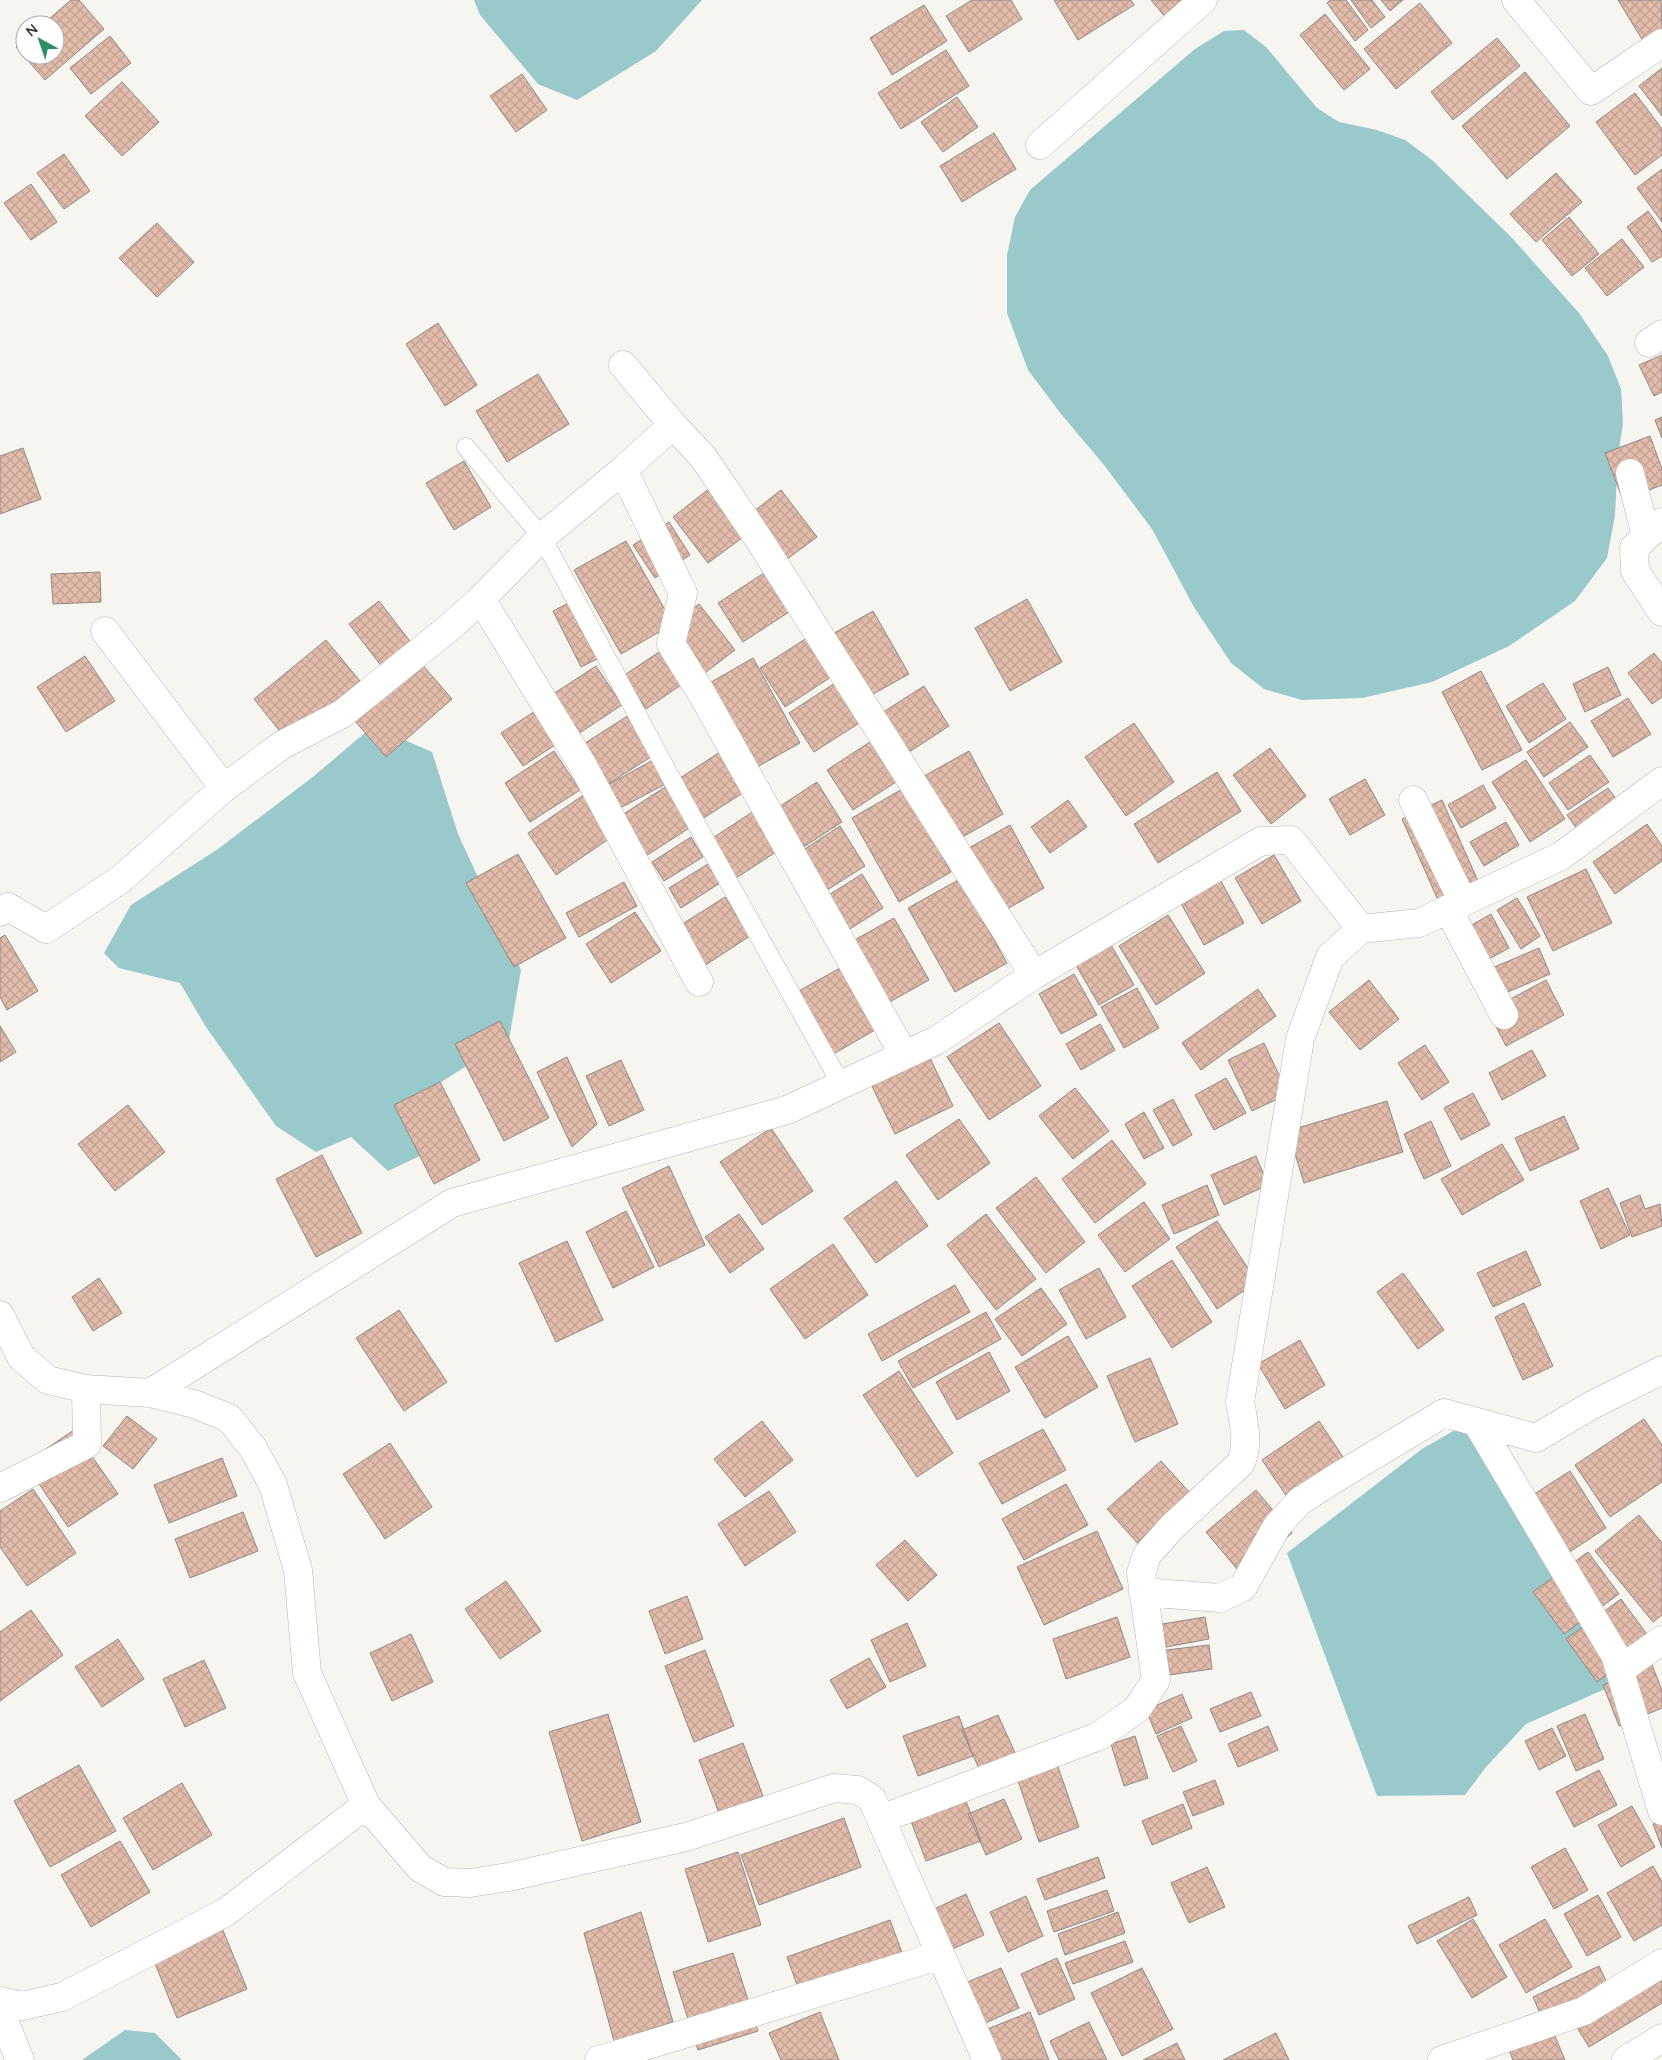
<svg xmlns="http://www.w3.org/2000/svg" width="1662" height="2060" font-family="Quicksand,sans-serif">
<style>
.water{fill:#99c9ca}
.building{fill:url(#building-cross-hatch);stroke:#908987}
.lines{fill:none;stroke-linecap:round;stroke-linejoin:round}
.lane-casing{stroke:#b8b6b0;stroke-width:19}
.street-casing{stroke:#b8b6b0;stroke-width:29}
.primary-casing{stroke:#b8b6b0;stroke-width:29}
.lane{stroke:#fff;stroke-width:18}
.street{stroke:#fff;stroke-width:28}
.primary{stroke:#fff;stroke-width:28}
</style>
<defs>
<pattern id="building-cross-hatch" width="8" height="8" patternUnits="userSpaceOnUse" patternTransform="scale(1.25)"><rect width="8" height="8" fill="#e2bbab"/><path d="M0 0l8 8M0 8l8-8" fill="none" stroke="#c2a193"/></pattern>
</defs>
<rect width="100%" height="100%" fill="#f7f5ef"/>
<!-- water -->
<path class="water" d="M474 0H702L656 51 577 100 538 84 480 15Z
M1244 30 1266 47 1317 108 1339 122 1377 130 1405 140 1432 160 1511 237 1579 313 1608 356 1621 389 1623 424 1618 455 1615 515 1607 558 1575 601 1509 646 1432 682 1362 698 1302 700 1264 689 1231 663 1194 607 1152 529 1104 465 1061 414 1028 370 1007 313V255L1015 217 1030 190 1195 49 1224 31Z
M373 726 432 752 458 834 521 970 509 1039 427 1091 422 1155 388 1171 351 1137 316 1152 276 1126 206 1027 180 983 119 968 104 953 131 905 218 849 314 776Z
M1469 1422 1614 1685 1526 1724 1486 1767 1465 1795 1377 1796 1287 1553 1422 1449Z
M125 2030 155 2033 182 2060H82Z"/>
<!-- building -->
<path class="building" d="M71 0H79L104 29 45 80 16 47 25 39V55H55V25H42Z
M972 0H1011L1022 19 969 52 946 16Z
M1054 0H1131L1134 5 1078 40Z
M1151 0H1187L1166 18Z
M1330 0H1346L1368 30 1355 41 1327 3Z
M1351 0H1372L1385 17 1371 28Z
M1381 0H1403L1390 11Z
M1618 0H1661L1662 29 1643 41Z
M1420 3 1452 43 1396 89 1364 49Z
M924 5 947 41 892 75 870 38Z
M1325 14 1370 69 1344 90 1300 35Z
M110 36 131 63 91 94 70 68Z
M1497 38 1520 66 1453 120 1431 92Z
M946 50 969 86 901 129 878 93Z
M1662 68V116L1639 86Z
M1525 72 1570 126 1507 179 1462 126Z
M522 74 547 110 516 132 490 96Z
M122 82 159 122 122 156 85 116Z
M1635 93 1662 129V155L1635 175 1596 122Z
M957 97 978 127 943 152 921 122Z
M994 133 1016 169 962 202 940 166Z
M64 154 90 191 64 209 37 173Z
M1662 169V222L1637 188Z
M1556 173 1582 202 1536 242 1510 214Z
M31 184 57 222 31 240 4 203Z
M1648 211 1662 231V256L1652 262 1627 227Z
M1569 217 1599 254 1572 276 1542 240Z
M157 223 194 262 157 297 119 258Z
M1622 239 1644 267 1607 296 1585 268Z
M438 323 477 385 445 406 406 344Z
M1662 355V392L1654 396 1639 365Z
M538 374 569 424 507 462 476 411Z
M1662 417V438L1655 420Z
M1650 436 1662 469V485L1623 500 1605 453Z
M23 448 41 499 0 514V456Z
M464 461 491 507 454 530 426 483Z
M710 488 746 535 708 563 673 517Z
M781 490 817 537 779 565 744 519Z
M669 522 690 555 655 578 633 545Z
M626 541 673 624 621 654 574 570Z
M767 571 792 610 743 642 718 603Z
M100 572 101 602 53 604 51 574Z
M578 598 607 654 581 667 553 611Z
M1027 599 1062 662 1010 691 975 628Z
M379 601 419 653 389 676 349 624Z
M699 604 735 650 697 679 662 632Z
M873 611 909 674 857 703 822 640Z
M810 636 834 675 785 707 760 668Z
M326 640 360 681 287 740 254 699Z
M659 652 681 685 646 709 623 676Z
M1654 653 1662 663V697L1652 704 1628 673Z
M85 656 115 701 66 732 37 687Z
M753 658 800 743 748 772 701 688Z
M420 662 452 699 386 757 354 720Z
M596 666 622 705 572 738 547 698Z
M1608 667 1621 695 1585 712 1573 684Z
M1481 671 1522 750 1482 770 1442 692Z
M838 681 864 720 814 752 789 713Z
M1543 683 1566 719 1529 743 1506 706Z
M924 686 949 726 900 758 874 718Z
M1628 698 1651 734 1613 757 1591 721Z
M537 710 558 743 523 766 501 733Z
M629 715 654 755 605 786 579 747Z
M1570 722 1588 747 1544 777 1527 752Z
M1134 723 1174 782 1126 816 1085 757Z
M876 738 902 778 853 810 827 770Z
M1270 748 1306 796 1271 824 1233 775Z
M723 750 749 789 699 821 674 782Z
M554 751 580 790 530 822 505 783Z
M969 751 1003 814 952 843 917 780Z
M664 754 677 778 618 809 606 786Z
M1590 755 1609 782 1568 810 1549 783Z
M1526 760 1565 819 1530 842 1492 782Z
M1217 772 1241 811 1158 863 1134 824Z
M1365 779 1385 815 1350 835 1329 799Z
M817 782 842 822 793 854 768 814Z
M1483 785 1496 808 1461 828 1448 805Z
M665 787 691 827 641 859 616 819Z
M904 788 951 872 899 902 852 818Z
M1608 788 1627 814 1586 842 1567 815Z
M585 794 613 836 556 875 528 833Z
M1068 800 1087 827 1050 853 1031 827Z
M1442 800 1478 881 1438 900 1402 819Z
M754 811 779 850 730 882 705 843Z
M1506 822 1519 845 1484 866 1470 842Z
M1647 824 1662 846V861L1615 894 1593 862Z
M1010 825 1044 888 993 917 958 854Z
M840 826 865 866 816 897 791 858Z
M691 837 703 857 664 881 652 862Z
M518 854 566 938 514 967 466 883Z
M1274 855 1301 901 1262 924 1235 878Z
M708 864 720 883 681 908 669 888Z
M1212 865 1244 923 1204 945 1172 887Z
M1586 869 1612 923 1553 951 1527 897Z
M862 874 883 908 834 939 813 905Z
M960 879 1007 963 955 992 908 908Z
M624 882 637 906 579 937 566 913Z
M725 897 750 936 701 968 676 928Z
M1517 898 1540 936 1521 949 1497 910Z
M635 912 661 951 611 983 586 944Z
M1491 914 1509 948 1473 968 1454 935Z
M1168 915 1205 973 1156 1005 1119 946Z
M894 918 929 980 877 1009 842 947Z
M5 935 38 991 7 1010 0 997V938Z
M1111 945 1134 985 1099 1005 1076 965Z
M1539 948 1550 974 1489 1000 1478 974Z
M840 968 875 1030 823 1060 788 997Z
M1074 974 1097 1015 1061 1034 1039 994Z
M1369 980 1399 1019 1360 1050 1329 1012Z
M1546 980 1564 1015 1506 1046 1488 1011Z
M1137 988 1159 1028 1124 1048 1101 1007Z
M1258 989 1276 1016 1201 1070 1182 1043Z
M500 1021 549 1118 504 1141 455 1044Z
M999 1023 1041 1086 989 1120 947 1057Z
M1100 1024 1115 1050 1081 1070 1066 1044Z
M0 1026 16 1052 0 1062Z
M1264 1043 1288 1094 1252 1111 1228 1060Z
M1425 1045 1449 1082 1422 1100 1398 1063Z
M1532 1050 1546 1076 1502 1100 1489 1073Z
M929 1056 953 1106 895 1134 871 1084Z
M567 1057 597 1124 572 1147 537 1072Z
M621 1060 644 1110 609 1126 586 1076Z
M1226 1078 1246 1113 1214 1130 1195 1095Z
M440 1082 480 1160 434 1184 394 1105Z
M1075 1088 1109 1131 1073 1159 1039 1116Z
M1473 1093 1490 1125 1461 1140 1444 1108Z
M1173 1099 1192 1135 1173 1146 1153 1110Z
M1387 1101 1403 1152 1304 1183 1288 1131Z
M128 1105 165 1152 115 1191 78 1144Z
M1144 1112 1164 1148 1144 1159 1125 1124Z
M1564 1116 1579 1149 1530 1171 1515 1138Z
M959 1119 990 1163 938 1200 906 1155Z
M1431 1121 1451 1166 1424 1179 1404 1134Z
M771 1128 813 1191 762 1225 720 1162Z
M1112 1140 1146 1184 1095 1223 1062 1179Z
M1502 1144 1524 1180 1462 1215 1441 1179Z
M322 1155 362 1233 316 1257 276 1179Z
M1256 1156 1268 1185 1224 1205 1211 1175Z
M669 1166 705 1245 659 1267 622 1188Z
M1036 1177 1085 1242 1046 1273 996 1208Z
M896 1181 928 1226 876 1263 844 1218Z
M1207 1185 1219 1215 1174 1234 1162 1205Z
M1608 1188 1630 1235 1601 1249 1580 1201Z
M1640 1195 1645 1209 1660 1204 1662 1226 1632 1237 1620 1203Z
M1144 1202 1170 1239 1125 1272 1098 1235Z
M626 1211 654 1267 613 1288 586 1232Z
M739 1214 764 1249 730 1273 705 1237Z
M986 1214 1036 1279 996 1310 947 1245Z
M1217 1221 1257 1282 1217 1309 1176 1247Z
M567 1241 603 1320 556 1342 519 1263Z
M833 1244 868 1295 805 1339 770 1289Z
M1526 1251 1541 1285 1493 1307 1477 1273Z
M1172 1260 1212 1322 1172 1348 1132 1286Z
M1099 1268 1126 1317 1086 1339 1059 1290Z
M1403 1273 1444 1330 1418 1349 1377 1292Z
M99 1278 122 1313 93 1331 72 1297Z
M955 1285 970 1312 882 1361 868 1334Z
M1041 1288 1067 1324 1022 1356 995 1319Z
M1524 1303 1553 1366 1523 1380 1495 1317Z
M399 1310 447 1382 404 1411 356 1338Z
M986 1312 1001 1339 913 1388 898 1361Z
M1068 1336 1098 1387 1045 1418 1015 1367Z
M1300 1340 1325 1385 1285 1409 1258 1364Z
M989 1352 1010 1391 957 1420 936 1382Z
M1150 1358 1178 1424 1135 1442 1107 1376Z
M899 1371 953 1453 917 1477 863 1395Z
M127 1416 157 1439 133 1469 103 1446Z
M1644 1419 1662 1445V1482L1610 1517 1575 1465Z
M762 1421 793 1460 745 1497 714 1459Z
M1319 1421 1357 1478 1300 1516 1262 1460Z
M1043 1429 1066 1470 1002 1504 979 1463Z
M74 1430 118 1494 68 1527 25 1463Z
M390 1443 432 1507 385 1539 343 1474Z
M222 1458 237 1496 169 1523 154 1485Z
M1161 1461 1192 1495 1140 1546 1107 1509Z
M1570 1471 1606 1528 1562 1557 1525 1500Z
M1066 1484 1088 1525 1024 1560 1002 1519Z
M33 1489 76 1553 27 1586 0 1547V1511Z
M1256 1490 1292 1533 1242 1575 1206 1532Z
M769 1491 796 1532 745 1566 718 1524Z
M243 1512 258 1551 190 1578 175 1539Z
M1639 1515 1662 1543V1615L1653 1622 1595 1551Z
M1097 1531 1123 1589 1044 1625 1017 1567Z
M905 1540 937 1575 908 1601 876 1565Z
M1588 1552 1619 1594 1564 1634 1533 1592Z
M506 1581 541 1631 500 1659 465 1609Z
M687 1596 703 1639 665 1654 649 1611Z
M1621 1599 1652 1641 1597 1682 1566 1639Z
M31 1610 63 1655 0 1701V1632Z
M1117 1617 1130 1657 1066 1679 1053 1639Z
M1205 1617 1209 1639 1166 1647 1162 1624Z
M907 1623 926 1666 890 1682 871 1640Z
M411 1634 433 1682 392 1701 370 1653Z
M118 1639 144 1679 102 1707 75 1667Z
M1209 1645 1212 1669 1169 1675 1166 1650Z
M705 1650 734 1726 694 1742 665 1666Z
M869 1658 886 1687 847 1709 830 1680Z
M204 1660 226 1708 185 1727 163 1679Z
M1652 1665 1662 1690V1708L1619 1726 1603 1685Z
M1251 1692 1261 1716 1220 1732 1210 1709Z
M1182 1694 1192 1718 1156 1734 1146 1710Z
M608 1714 641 1822 582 1841 549 1732Z
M1585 1714 1604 1759 1576 1771 1557 1726Z
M998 1715 1016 1755 980 1771 962 1730Z
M959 1716 973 1756 918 1776 903 1736Z
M1181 1726 1197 1761 1173 1772 1157 1736Z
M1268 1726 1278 1750 1238 1767 1228 1744Z
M1552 1728 1566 1756 1539 1770 1525 1741Z
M1135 1736 1148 1778 1124 1786 1111 1744Z
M743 1743 763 1796 719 1813 699 1760Z
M1057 1764 1079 1827 1039 1842 1017 1778Z
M79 1765 116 1831 50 1867 14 1801Z
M1599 1770 1617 1805 1574 1827 1556 1792Z
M1215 1780 1224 1804 1193 1816 1183 1792Z
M182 1783 212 1835 153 1870 123 1818Z
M1004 1799 1022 1839 986 1855 968 1814Z
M966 1801 981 1841 926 1861 911 1821Z
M1183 1804 1192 1828 1152 1845 1142 1821Z
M1632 1806 1655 1847 1621 1867 1598 1825Z
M844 1818 861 1867 759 1905 741 1855Z
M1662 1821V1848L1653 1824Z
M120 1841 150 1892 91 1927 61 1875Z
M1565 1848 1588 1890 1554 1909 1531 1867Z
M738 1852 761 1925 708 1942 685 1869Z
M1098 1857 1105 1878 1045 1900 1037 1879Z
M1653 1866 1662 1882V1925L1634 1941 1607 1893Z
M1207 1867 1225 1907 1189 1923 1171 1883Z
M1107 1890 1114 1911 1054 1932 1047 1911Z
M966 1894 984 1935 948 1951 930 1911Z
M1598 1895 1621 1937 1587 1956 1564 1914Z
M1026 1896 1043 1936 1008 1952 990 1912Z
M1469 1897 1477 1915 1417 1944 1408 1926Z
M641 1912 673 2022 614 2041 584 1933Z
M1118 1912 1125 1933 1065 1955 1058 1934Z
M1473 1919 1507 1977 1472 1998 1437 1941Z
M1545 1919 1572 1967 1526 1993 1499 1945Z
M890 1920 908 1969 805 2007 787 1957Z
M222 1928 247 1989 177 2018 152 1956Z
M1125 1941 1133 1962 1073 1984 1065 1963Z
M733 1953 758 2031 698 2050 673 1972Z
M1057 1958 1075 1999 1039 2015 1021 1974Z
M1599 1966 1610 1989 1543 2020 1533 1997Z
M1001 1968 1019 2008 983 2024 965 1983Z
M1142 1968 1173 2029 1122 2056 1091 1993Z
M1662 1968V2003L1589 2047 1573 2021Z
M820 2012 839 2060H781L769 2033Z
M1030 2012 1049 2060H997L985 2030Z
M1089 2022 1107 2060H1059L1050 2041Z
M1551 2027 1565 2060H1513L1507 2045Z
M1276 2033 1289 2060H1223Z
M1177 2043 1185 2060H1143Z"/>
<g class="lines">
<defs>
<path id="lane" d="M466 447 542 537 677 789 841 1084"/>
<path id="street" d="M1516 0 1591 91 1662 43
M1040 145 1203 0
M1649 343 1662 334
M673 425 703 457 760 541 1034 975
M623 470 683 593 671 644 702 694 904 1055
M1630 473 1646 536
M1662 522 1634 548 1635 571 1662 612
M481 599 582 764 699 982
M105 631 224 788
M1413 800 1463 902
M1448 909 1504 1015
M0 912 8 907 46 929 121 879 224 788 282 745 342 714 450 627 481 599 542 537 623 470 673 425 623 365
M0 1315 21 1357 48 1380 86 1389 150 1393 194 1404 229 1418 253 1448 273 1485 298 1570 307 1673 366 1805 420 1868 444 1882 470 1883 508 1877 686 1837 834 1788 858 1790 872 1799 987 2060
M150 1393 452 1203 787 1110 937 1040 1034 975 1261 841 1291 840 1361 929 1419 923 1561 856 1662 781
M1477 1423 1615 1655 1662 1811
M0 1488 87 1444 86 1389
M1143 1592 1220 1598 1243 1587 1277 1526 1300 1501 1336 1478 1444 1413 1536 1438 1592 1405 1662 1370
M1620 1670 1662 1640
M881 1819 1099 1736 1137 1709 1156 1680 1141 1573 1147 1555 1172 1527 1241 1463C1249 1442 1244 1424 1240 1402L1300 1039 1330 957 1361 929
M0 2001 22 2006 62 1997 226 1912 366 1805
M0 2011 20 2060
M599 2060 941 1955
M1442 2060 1584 2011 1662 1963"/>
<path id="primary" d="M1626 2060 1662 2038"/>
</defs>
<!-- lane casing -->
<use href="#lane" class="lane-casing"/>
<!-- street casing -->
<use href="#street" class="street-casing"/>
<!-- primary casing -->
<use href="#primary" class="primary-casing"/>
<!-- lane -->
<use href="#lane" class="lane"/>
<!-- street -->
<use href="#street" class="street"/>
<!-- primary -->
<use href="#primary" class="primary"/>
</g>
<!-- north arrow -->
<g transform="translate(40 40) rotate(320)"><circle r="24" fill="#ffffff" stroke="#ababaa"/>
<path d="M0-4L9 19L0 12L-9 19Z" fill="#2f8e66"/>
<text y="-8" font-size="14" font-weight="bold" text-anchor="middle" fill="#2d2d2b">N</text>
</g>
</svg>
